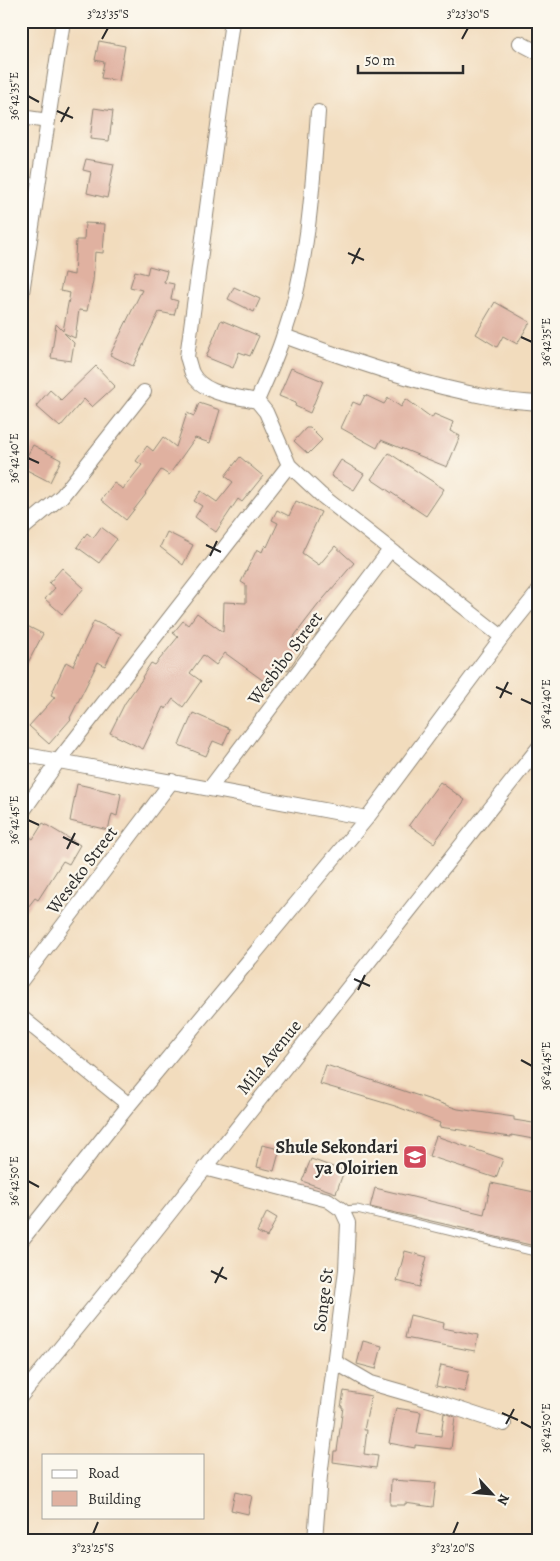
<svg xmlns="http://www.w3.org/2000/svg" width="560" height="1561" font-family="Alegreya,serif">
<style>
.building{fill:#e0b1a0}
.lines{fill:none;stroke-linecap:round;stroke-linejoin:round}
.lane-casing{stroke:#8e8474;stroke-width:9}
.street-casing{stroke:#8e8474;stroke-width:16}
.lane{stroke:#fff;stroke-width:7}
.street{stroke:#fff;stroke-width:14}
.ticks{fill:none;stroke:#2b2b2b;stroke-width:2}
.labels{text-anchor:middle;stroke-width:4.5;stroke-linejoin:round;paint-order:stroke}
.street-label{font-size:18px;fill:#2b2b2b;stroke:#fbf7ec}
.poi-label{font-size:18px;font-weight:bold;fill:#2b2b2b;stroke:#fbf7ec;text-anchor:end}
.neatline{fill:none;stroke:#2b2b2b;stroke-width:2}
.ticks-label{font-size:12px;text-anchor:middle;fill:#2b2b2b}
</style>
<rect width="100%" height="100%" fill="#fbf7ec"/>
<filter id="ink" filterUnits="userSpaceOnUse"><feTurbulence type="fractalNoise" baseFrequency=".02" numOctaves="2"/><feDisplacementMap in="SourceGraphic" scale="10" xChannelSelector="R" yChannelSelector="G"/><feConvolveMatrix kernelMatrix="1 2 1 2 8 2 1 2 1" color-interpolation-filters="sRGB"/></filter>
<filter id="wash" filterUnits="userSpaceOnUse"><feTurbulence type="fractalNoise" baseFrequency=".0096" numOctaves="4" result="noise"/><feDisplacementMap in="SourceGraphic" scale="20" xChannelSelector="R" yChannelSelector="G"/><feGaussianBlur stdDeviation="1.12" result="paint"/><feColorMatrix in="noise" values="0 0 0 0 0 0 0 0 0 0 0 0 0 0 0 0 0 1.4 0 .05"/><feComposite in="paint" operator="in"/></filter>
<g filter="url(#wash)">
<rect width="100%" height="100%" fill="#f2dcbd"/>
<g id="blocks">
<!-- building -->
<path class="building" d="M99 41 125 46 119 81 101 78 104 62 95 60Z
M94 108 113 111 109 141 90 139Z
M86 159 114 164 107 198 87 193 91 172 83 170Z
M85 223 105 224 103 253 95 252 93 281 87 311 79 310 75 338 64 333 74 343 71 361 51 358 56 324 63 331 70 293 60 291 64 273 74 275 76 240H84Z
M149 266 167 271 164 282 174 284 171 299 178 301 174 315 159 312 133 366 110 355 142 290 130 287 135 271 147 274Z
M234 287 260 299 254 312 228 299Z
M495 302 530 322 517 344 503 336 497 347 476 334Z
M221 320 259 336 250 356 239 352 233 368 206 357Z
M96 366 115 386 92 407 84 399 60 427 36 406 50 390 61 400Z
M291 368 323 381 310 413 295 406 296 403 279 396Z
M365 395 384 404 388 398 401 407 406 399 432 418 434 414 453 422 450 431 460 436 447 467 381 440 377 448 341 428 353 402 360 405Z
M199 403 220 410 210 443 195 438 169 475 161 470 145 493 146 494 126 520 101 500 114 483 123 489 142 465 136 461 147 446 153 451 163 437 176 447 187 413 194 416Z
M306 428H310L322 440 308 454 294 441Z
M33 445 61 460 50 482 21 467Z
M389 453 444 489 426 516 371 479Z
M240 457 263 476 242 502 238 499 216 532 195 517 202 506 194 501 201 491 217 502 233 482 225 476Z
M341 460 364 474 354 490 331 476Z
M296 501 321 512 302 553 319 565 335 546 354 563 318 605 292 639 304 647 288 670 281 666 268 684 225 653 216 665 203 655 190 673 201 681 183 707 173 699 166 709 163 707 143 749 110 733 125 703 143 678 142 677 151 663 155 665 178 637 173 633 183 621 188 625 197 613 223 632 224 602 246 603V585L241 582 257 549 262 552 265 545 267 547 278 523 272 520 277 510 289 516Z
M101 527 117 539 99 563 77 547 87 533 93 538Z
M167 532 193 545 183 565 160 547Z
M62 568 84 588 62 614 45 599 55 588 49 583Z
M94 621 121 634 105 666 98 662 70 718 71 719 49 744 29 726 55 697 51 695 66 662 73 666Z
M21 623 43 634 21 676Z
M193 713 230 729 223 745 213 741 206 756 179 745Z
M440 782 465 800 434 843 409 825Z
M77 784 121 794 117 816 112 814 108 830 70 821Z
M43 823 80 845 69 864 63 861 38 900 35 898 21 916V852L30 837 33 839Z
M326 1065 458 1109 514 1117V1120L539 1124V1140L511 1135V1137L439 1127 440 1123 395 1106 320 1084Z
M436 1136 503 1159 496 1178 429 1156Z
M262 1145 280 1149 274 1171 257 1167Z
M311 1159 344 1171 336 1193 302 1181Z
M491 1183 539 1193V1247L475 1232V1231L370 1207 375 1188 484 1214Z
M267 1212 277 1218 267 1237 257 1232Z
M405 1251 427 1257 419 1287 397 1281Z
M410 1315 444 1323 443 1328 478 1335 475 1351 405 1338Z
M363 1341 382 1346 376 1369 357 1364Z
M441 1365 469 1371 465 1392 436 1386Z
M344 1391 371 1396 364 1430H367L364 1454 378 1456 376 1468 333 1462 334 1451H337L343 1407H341Z
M396 1408 421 1412 417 1433 441 1436 444 1413 455 1417 451 1449 415 1445V1448L389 1443Z
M391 1480 436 1483 433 1507 405 1503V1505H390Z
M235 1492 252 1496 248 1514 231 1510Z"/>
</g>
</g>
<g filter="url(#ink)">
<use href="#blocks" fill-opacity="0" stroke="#8e8474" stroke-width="1"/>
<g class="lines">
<defs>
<path id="lane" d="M342 1210 357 1209 539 1253"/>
<path id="street" d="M232 21 187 357C189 362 190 368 192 373 203 395 236 396 257 401L266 412 289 465 321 495 502 637
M520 43 539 53
M21 117 48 121
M21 299 63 21
M284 336C352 361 422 385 493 398 508 401 524 402 539 403
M257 401C266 380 276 359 283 337 308 269 313 184 318 112
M21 530 62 496 144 392
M21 754 367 818
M210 788 390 550
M21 814 59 760 289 465
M21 981 172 781
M21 1017 129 1105
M204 1168 328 1200 342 1210 348 1223 346 1270 320 1476 315 1540
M21 1241 129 1105 367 818 502 637 539 591
M335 1362 371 1383 437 1402 504 1424
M21 1396 149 1239 539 747"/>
</defs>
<!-- lane casing -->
<use href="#lane" class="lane-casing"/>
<!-- street casing -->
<use href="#street" class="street-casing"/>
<!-- lane -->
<use href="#lane" class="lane"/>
<!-- street -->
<use href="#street" class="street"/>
</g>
</g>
<!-- ticks -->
<path class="ticks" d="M102 39 108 28M462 39 468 28M28 96 39 102M57 111 73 118M61 122 69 107M348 253 364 260M352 264 360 248M521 337 532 342M28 458 39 463M206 545 221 552M210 556 217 541M496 687 512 694M500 698 508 682M521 699 532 704M28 820 39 825M63 837 79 845M67 849 75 833M354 979 370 986M358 990 365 975M521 1060 532 1066M28 1181 39 1187M211 1271 227 1279M215 1283 223 1267M502 1413 518 1420M521 1422 532 1428M506 1424 514 1409M93 1534 98 1522M453 1534 458 1522"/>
<!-- icons -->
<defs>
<symbol id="school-square" viewBox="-11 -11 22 22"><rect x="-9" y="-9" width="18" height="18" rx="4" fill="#d1495b" stroke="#fbf7ec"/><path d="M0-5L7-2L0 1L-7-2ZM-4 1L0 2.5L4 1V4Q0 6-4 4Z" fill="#fff"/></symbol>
</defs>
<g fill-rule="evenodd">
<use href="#school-square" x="401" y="1143" width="28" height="28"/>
</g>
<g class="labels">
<!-- street labels -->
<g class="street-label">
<text transform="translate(285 658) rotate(-53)" y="6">Wesbibo Street</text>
<text transform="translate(82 870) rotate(-53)" y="6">Weseko Street</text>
<text transform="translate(269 1057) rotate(-51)" y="6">Mila Avenue</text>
<text transform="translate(323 1300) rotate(-83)" y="6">Songe St</text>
</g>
<!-- poi labels -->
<g class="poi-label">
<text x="398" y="1153">Shule Sekondari<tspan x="398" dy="21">ya Oloirien</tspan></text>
</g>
</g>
<!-- margin -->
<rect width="560" height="1561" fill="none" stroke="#fbf7ec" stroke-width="55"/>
<!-- legend -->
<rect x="42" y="1454" width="162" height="65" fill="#fbf7ec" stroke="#a8a59f"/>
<rect x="52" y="1470" width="25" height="8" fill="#ffffff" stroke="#a8a59f"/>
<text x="88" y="1478" font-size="15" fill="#2b2b2b">Road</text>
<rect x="52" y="1491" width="25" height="15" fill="#e0b1a0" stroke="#a8a59f"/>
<text x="88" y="1504" font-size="15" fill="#2b2b2b">Building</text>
<!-- north arrow -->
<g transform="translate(492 1494) rotate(116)" stroke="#fbf7ec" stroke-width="4" paint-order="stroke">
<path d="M0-4L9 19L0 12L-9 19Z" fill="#2b2b2b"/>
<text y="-8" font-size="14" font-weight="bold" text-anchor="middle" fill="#2b2b2b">N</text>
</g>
<!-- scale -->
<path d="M358 65v8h105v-8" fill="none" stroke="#2b2b2b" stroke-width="2.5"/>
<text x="365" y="65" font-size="15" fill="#2b2b2b" stroke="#fbf7ec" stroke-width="4" paint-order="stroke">50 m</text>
<rect x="28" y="28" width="504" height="1506" class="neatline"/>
<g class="ticks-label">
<text x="108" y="18">3°23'35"S</text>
<text x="468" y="18">3°23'30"S</text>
<text transform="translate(14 96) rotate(-90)" y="4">36°42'35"E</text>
<text transform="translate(546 342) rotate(-90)" y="4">36°42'35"E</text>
<text transform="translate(14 458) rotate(-90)" y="4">36°42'40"E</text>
<text transform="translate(546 704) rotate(-90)" y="4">36°42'40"E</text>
<text transform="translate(14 820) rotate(-90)" y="4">36°42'45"E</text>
<text transform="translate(546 1066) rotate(-90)" y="4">36°42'45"E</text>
<text transform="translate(14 1181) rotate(-90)" y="4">36°42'50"E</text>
<text transform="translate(546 1428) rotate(-90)" y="4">36°42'50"E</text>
<text x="93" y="1552">3°23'25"S</text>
<text x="453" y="1552">3°23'20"S</text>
</g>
</svg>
